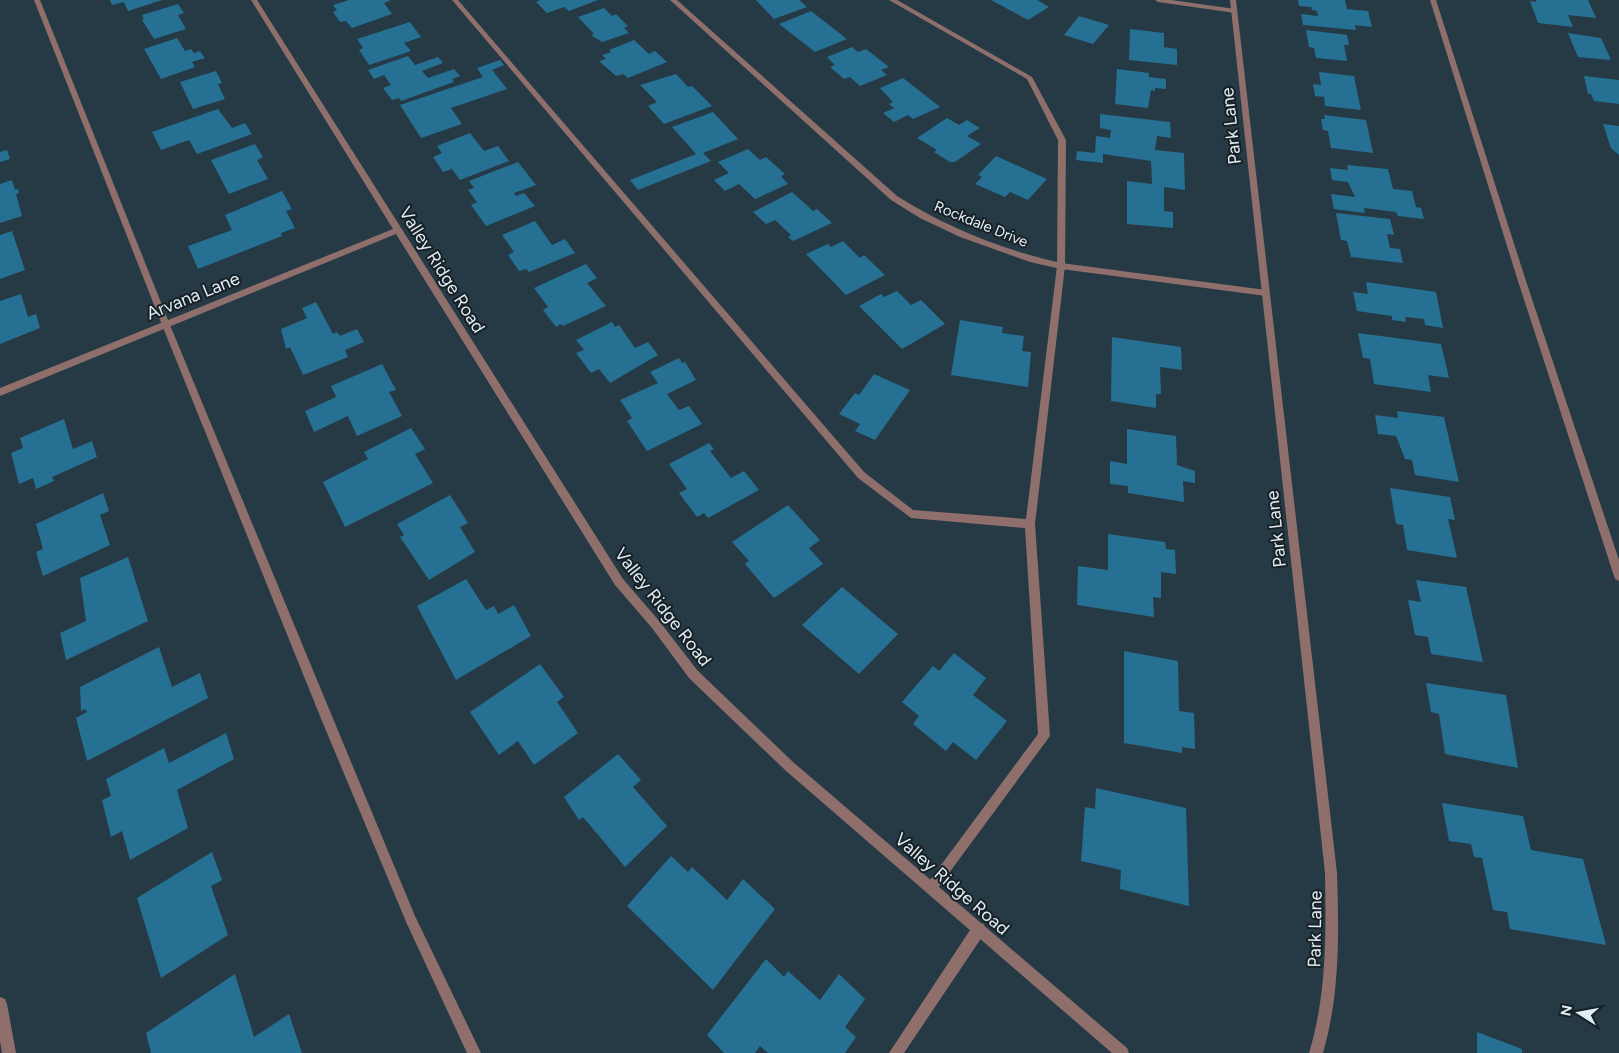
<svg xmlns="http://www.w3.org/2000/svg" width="1619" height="1053" font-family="Figtree,sans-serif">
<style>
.building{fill:#257093}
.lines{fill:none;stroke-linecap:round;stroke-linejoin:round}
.service{fill:#8f6f6b;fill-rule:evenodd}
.minor{fill:#8f6f6b;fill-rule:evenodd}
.tertiary{fill:#8f6f6b;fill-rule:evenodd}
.labels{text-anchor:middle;stroke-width:4;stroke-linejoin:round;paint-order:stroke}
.far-street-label{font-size:15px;fill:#e1edf4;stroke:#172025}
.street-label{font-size:18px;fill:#e1edf4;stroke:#172025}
</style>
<rect width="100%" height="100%" fill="#263a45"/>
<!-- building -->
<path class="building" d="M110 0H162L128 11 124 2 112 5Z
M349 0H391L384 3 392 14 352 28 346 21 340 22 333 12 337 10 333 5Z
M540 0H598L569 11 564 7 547 13 536 2Z
M756 0H799L807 7 774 19Z
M991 0H1037L1049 7 1028 20Z
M1298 0H1345L1347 9 1368 11 1372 27 1355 25 1356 30 1303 25 1301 14 1318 16 1317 11 1312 10 1311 7 1299 6Z
M1536 0H1588L1596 18 1568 15 1573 27 1538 23 1530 1 1536 2Z
M178 4 184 13 178 15 186 29 154 39 142 20 144 19 142 15Z
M604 8 612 16 616 14 628 26 624 28 629 33 602 42 591 35 594 34 578 17Z
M811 11 847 39 815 52 779 24Z
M1079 16 1109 25 1093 44 1064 35Z
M410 22 421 37 404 43 411 51 369 65 359 50 363 48 357 39Z
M1130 29 1164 33V47L1177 49V65L1129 60Z
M1306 30 1347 35 1349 45H1344L1347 61 1316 58 1314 48 1309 47Z
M1568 33 1601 38 1611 60 1578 57Z
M177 38 185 51 191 49 194 53 200 51 205 58 192 62 195 67 161 79 144 49Z
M634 40 649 54 655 51 667 62 628 78 623 74 616 76 599 61 606 59 602 55 611 52 609 50Z
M852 47 858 52 866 49 889 67 881 70 887 75 860 86 850 77 844 79 830 67 835 65 827 57Z
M408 56 415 65 438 57 443 63 422 71 428 78 454 69 460 76 452 79 454 82 401 101 399 98 392 100 383 88 391 85 384 75 374 79 368 70Z
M500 60 504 65 492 70 507 89 451 108 462 124 421 138 400 105 483 77 477 68Z
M1117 69 1149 73V77L1166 79V89L1155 88V91L1151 90 1148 108 1115 104Z
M216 71 222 83 218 84 225 99 193 109 180 82Z
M1319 72 1354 76 1361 110 1325 106 1324 97 1315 96 1313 84 1321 85Z
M676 74 688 87 692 86 712 106 664 124 648 106 657 102 640 85Z
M1584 76 1619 80V104L1594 101 1591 94H1588Z
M903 78 940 107 913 119 908 115 894 122 883 113 894 108 889 104 893 102 880 88Z
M218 109 232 128 245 123 252 134 197 154 189 140 161 150 152 132Z
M713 112 738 139 703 153 711 161 638 190 630 180 696 154 672 127Z
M1100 114 1170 122 1171 138 1157 136 1155 150 1184 153 1185 190 1164 187V211L1173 212V228L1127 224V181L1152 184 1151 161 1103 154V163L1076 160 1077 151 1095 153 1096 136 1110 138 1111 130 1100 128Z
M1324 115 1366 120 1373 153 1331 148 1328 131 1323 130 1321 119H1325Z
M947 118 959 125 967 120 980 128 967 136 981 144 955 162H950L934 152 937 150 917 138Z
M1603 124 1619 126V155L1611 148Z
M470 133 484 151 498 146 509 161 460 180 452 169 443 172 433 157 442 153 437 146Z
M255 144 263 157 257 160 268 179 229 194 211 160Z
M748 149 760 160 766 157 785 174 781 176 788 184 755 199 739 184 725 191 714 180 729 173 718 162Z
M7 150 10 159 0 162V152Z
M996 156 1047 179 1028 200 1010 192 1005 197 975 184 982 177 978 175Z
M518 162 536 185 514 193 516 196 524 193 535 206 486 226 471 205 477 202 468 190 474 188 469 181Z
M1347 165 1388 169 1393 189 1412 191 1416 207 1421 208 1424 219 1398 216 1396 212 1364 208 1365 213 1334 209 1331 194 1355 197 1348 182 1332 180 1330 168 1348 170Z
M12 180 15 190 18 189 19 193 16 194 22 216 0 223V184Z
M282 191 292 209 286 211 295 228 281 233 282 236 198 269 188 246 232 230 225 215Z
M792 192 813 211 817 209 832 223 793 241 788 237 791 235 775 220 766 224 753 212Z
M1336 213 1390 219 1394 235 1387 234 1390 248 1400 249 1403 263 1351 257 1347 241 1341 240Z
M535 221 552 245 565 239 575 253 529 272 526 269 519 271 508 255 514 252 502 235Z
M12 231 25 270 0 279V235Z
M843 241 860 258 864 255 885 275 846 295 806 254 828 244 831 247Z
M586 264 597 278 587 283 606 306 563 326 561 324 556 327 543 310 548 307 534 288Z
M1366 282 1436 292 1443 328 1425 325 1424 319 1405 317 1406 322 1392 320V316L1357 311 1353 292 1368 294Z
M897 291 911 305 921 300 945 324 902 349 859 306 881 294 884 297Z
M21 294 28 317 36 314 40 328 0 344V301Z
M316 302 333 334 337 332 340 336 357 329 364 342 345 350 348 357 303 375 290 347 286 349 281 329 307 318 302 308Z
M960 320 1003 327 1002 333 1024 336 1022 351 1031 352 1028 387 951 375Z
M612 322 615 327 619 325 635 348 648 342 658 355 610 383 599 369 591 373 576 353 584 350 576 340Z
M1358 333 1441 344 1449 378 1428 375 1431 392 1374 384 1370 359 1363 358Z
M1112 337 1181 347 1182 370 1160 367 1161 394H1156V408L1111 401Z
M679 358 682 363 685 362 696 380 667 394 679 410 689 406 702 424 647 451 627 421 632 418 620 400 658 383 650 372Z
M382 364 396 390 389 392 402 416 357 436 348 416 314 432 305 411 336 397 331 386Z
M874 374 910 390 875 440 855 431 860 424 839 414 855 393 859 395Z
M1397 411 1444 417 1459 482 1415 475 1412 460 1405 459 1396 436 1378 434 1375 415 1398 418Z
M64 419 73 449 92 441 97 457 52 477 54 481 36 489 33 478 19 484 11 453 23 448 20 438Z
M411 428 425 449 415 454 433 483 345 527 323 482 368 459 364 452Z
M1127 429 1176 436 1177 465 1195 471V483L1183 481 1184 502 1128 493V486L1110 484V461L1127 464Z
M709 443 714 449 710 451 731 478 744 471 759 490 708 518 704 513 697 517 679 493 687 489 669 464Z
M1390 488 1450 497 1455 520 1448 519 1457 558 1407 550 1403 525 1396 524Z
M103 493 109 511 100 515 110 545 43 576 36 552 43 549 36 524Z
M450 495 468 523 460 527 475 552 429 580 400 537 404 535 397 524Z
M788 505 820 540 809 548 823 564 774 598 745 564 749 561 732 542Z
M1108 534 1165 542 1166 549 1175 550 1176 574 1161 572V598L1153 597 1154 617 1077 605 1078 566 1108 570Z
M128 557 148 621 66 660 60 633 86 621 80 578Z
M466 579 486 610 494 606 498 614 514 605 531 636 456 680 417 606Z
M1416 580 1466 587 1483 662 1431 654 1428 637 1415 635 1408 600 1421 602Z
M842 587 898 634 859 674 802 625Z
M159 647 172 687 200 673 208 698 87 761 76 718 87 712 85 709 81 711 80 687Z
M1124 651 1178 661 1179 711 1194 713 1195 749 1182 747V753L1124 743Z
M954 653 986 678 973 695 1007 721 976 760 953 742 946 751 913 724 919 716 902 702 933 666 939 671Z
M540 664 564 697 557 702 578 733 534 765 518 741 499 755 470 712Z
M1426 683 1506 695 1518 768 1445 754 1439 714 1431 712Z
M226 733 234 759 177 790 188 828 130 860 122 831 111 837 102 800 111 796 106 779 164 748 169 763Z
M618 754 641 780 633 787 667 826 625 867 583 817 579 820 564 797Z
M1096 788 1186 808 1189 906 1120 889 1121 870 1081 861 1085 807 1095 809Z
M1442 803 1523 816 1531 850 1583 859 1606 945 1510 929 1507 912 1493 910 1482 858 1474 857 1471 844 1449 841Z
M212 852 222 880 211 886 228 935 161 978 137 898Z
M671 856 688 872 692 867 727 900 743 879 775 909 713 990 627 906Z
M766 959 784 977 788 971 820 1000 839 974 865 999 845 1027 856 1037 845 1053H768L760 1046 755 1053H724L707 1035Z
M235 974 254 1037 289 1014 302 1053H151L146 1033Z
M1477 1032 1522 1049V1053H1477Z"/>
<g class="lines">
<!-- service -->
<path class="service" d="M34 0H40L170 325 334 721 415 916 481 1053H467L407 924 322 721 162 325Z
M452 0H458L864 472 913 510 1026 519 1057 266 1058 140 1027 79 889 0H897L1032 77 1066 140 1065 266 1035 524 1050 736 935 892 931 894 927 892 925 888 927 884 1038 734 1025 528 911 518 858 478Z
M1430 0H1436L1526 281 1619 560V581L1615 579 1614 576 1518 281Z
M979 923 984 924 985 929 984 934 904 1053H889L974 924Z"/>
<!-- minor -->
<path class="minor" d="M251 0H257L623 579 660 622 697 670 793 762 1127 1048 1129 1053H1112L785 770 689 678 652 628 615 585 396 234 0 396V388L393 229Z
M670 0H677L897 196C948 228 1003 250 1061 263L1266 290 1270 293 1266 296 1061 269 1030 262 960 237 920 218 891 200Z
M1155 0H1171L1235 9 1238 11 1235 13 1158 2Z
M0 997 5 999 7 1004 16 1053H2L0 1041Z"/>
<!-- tertiary -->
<path class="tertiary" d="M1230 0H1236L1337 873C1339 934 1340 994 1323 1053H1309C1327 994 1326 934 1325 873Z"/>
</g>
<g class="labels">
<!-- far-street labels -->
<g class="far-street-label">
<text transform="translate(981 224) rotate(22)" y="5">Rockdale Drive</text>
</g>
<!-- street labels -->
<g class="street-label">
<text transform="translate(1231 126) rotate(-96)" y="6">Park Lane</text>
<text transform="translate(442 270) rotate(58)" y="6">Valley Ridge Road</text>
<text transform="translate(193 296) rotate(-22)" y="6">Arvana Lane</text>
<text transform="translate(1276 529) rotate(-96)" y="6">Park Lane</text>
<text transform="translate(663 607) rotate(52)" y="6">Valley Ridge Road</text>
<text transform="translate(952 884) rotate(41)" y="6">Valley Ridge Road</text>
<text transform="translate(1315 929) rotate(-89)" y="6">Park Lane</text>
</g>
</g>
<!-- north arrow -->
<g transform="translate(1579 1013) rotate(281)" stroke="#172025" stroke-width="4" paint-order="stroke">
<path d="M0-4L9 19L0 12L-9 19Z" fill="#e1edf4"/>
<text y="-8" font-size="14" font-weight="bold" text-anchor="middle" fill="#e1edf4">N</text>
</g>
</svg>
